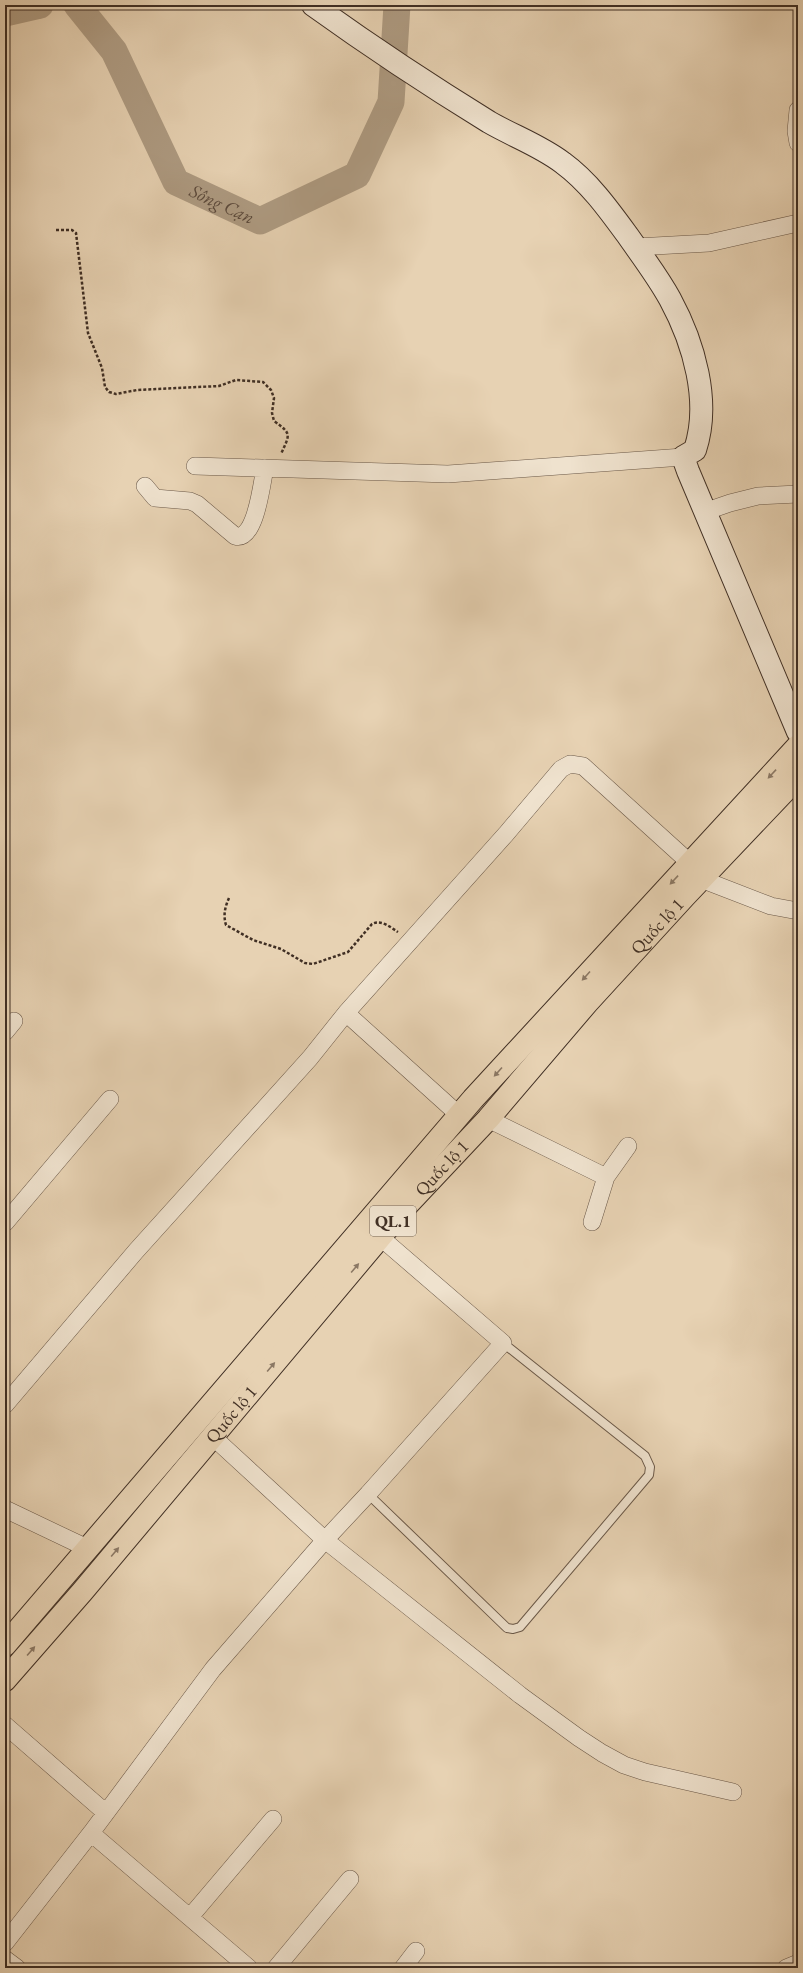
<svg xmlns="http://www.w3.org/2000/svg" width="803" height="1973" font-family="'EB Garamond',serif">
<style>
.lines{fill:none;stroke-linecap:round;stroke-linejoin:round}
.river{stroke:#ae9b82;stroke-width:27}
.lane-casing{stroke:#6a5848;stroke-width:10}
.street-casing{stroke:#6a5848;stroke-width:18}
.secondary-casing{stroke:#402f24;stroke-width:24}
.highway-casing{stroke:#402f24;stroke-width:24}
.path{stroke:#402f24;stroke-width:2.5;stroke-dasharray:3 2;stroke-linecap:butt}
.lane{stroke:#efe2ce;stroke-width:8}
.street{stroke:#efe2ce;stroke-width:17}
.secondary{stroke:#efe2ce;stroke-width:22}
.highway{stroke:#e7d2b3;stroke-width:22}
.oneway{fill:#8b7864}
.labels{text-anchor:middle;stroke-width:3;stroke-linejoin:round;paint-order:stroke}
.shield{fill:#efe2ce;stroke:#746557;stroke-width:1}
.shield-label{font-size:17px;font-weight:bold;fill:#402f24}
.street-label{font-size:18px;fill:#402f24;stroke:#efe2ce}
.water-label{font-size:19px;font-style:italic;fill:#5c4a3c;stroke:#efe2ce}
</style>
<rect width="100%" height="100%" fill="#e7d2b3"/>
<filter id="stains"><feTurbulence type="fractalNoise" baseFrequency=".005" numOctaves="4"/><feColorMatrix values="0 0 0 0 .2 0 0 0 0 .09 0 0 0 0 .02 0 0 0 .5 -.17"/></filter>
<radialGradient id="worn" r=".72"><stop offset=".6" stop-color="#630" stop-opacity="0"/><stop offset="1" stop-color="#630" stop-opacity=".3"/></radialGradient>
<g class="lines">
<!-- river -->
<g class="river">
<path id="s1" d="M77 5 114 51 176 182 260 221 357 175 391 102 397 5"/>
<path d="M5 13 40 5"/>
</g>
<defs>
<path id="lane" d="M368 1494 507 1628 513 1629 520 1627 649 1475 650 1467 645 1456 503 1343"/>
<path id="street" d="M798 110 796 131 798 143
M636 247 709 243 798 223
M195 466 448 474 683 457
M145 486 155 498 190 501 197 504 235 536C256 542 262 481 265 468
M704 512 730 503 758 496 798 494
M701 879 771 906 798 911
M346 1013 459 1115
M5 1032 14 1021
M488 1119 606 1177 592 1222
M606 1177 628 1146
M5 1223 110 1099
M5 1405 136 1251 310 1058 346 1013 506 834 561 769 570 764 583 766 690 863
M213 1437 325 1540 520 1695 579 1738 602 1753 624 1765 645 1772 733 1792
M5 1509 87 1548
M5 1725 106 1813
M91 1833 249 1968
M190 1917 273 1819
M5 1943 91 1833 213 1669 325 1540 368 1494 503 1343 380 1237
M5 1959 17 1968
M276 1968 350 1879
M403 1968 416 1951
M786 1968 798 1963"/>
<path id="secondary" d="M313 5C370 46 429 85 489 122 513 136 541 146 563 163 589 182 609 210 628 236 642 256 658 277 670 299 694 343 711 402 695 450L683 457 688 471 798 732"/>
<g id="highway">
<path d="M5 1645 473 1099 798 746"/>
<path id="s2" d="M5 1680 82 1592 408 1204 488 1119 587 1003 685 896 798 777"/>
</g>
</defs>
<!-- lane casing -->
<use href="#lane" class="lane-casing"/>
<!-- street casing -->
<use href="#street" class="street-casing"/>
<!-- secondary casing -->
<use href="#secondary" class="secondary-casing"/>
<!-- highway casing -->
<use href="#highway" class="highway-casing"/>
<!-- path -->
<path class="path" d="M56 230H72L76 233 88 333 102 368 105 387 109 392 116 394 137 390 219 386 236 380 263 382 271 390 274 398 272 413 274 421C292 434 290 434 281 454
M229 898C225 907 223 915 226 925L253 940 281 949 305 963 313 964 348 952 372 924C381 919 390 927 398 932"/>
<!-- lane -->
<use href="#lane" class="lane"/>
<!-- street -->
<use href="#street" class="street"/>
<!-- secondary -->
<use href="#secondary" class="secondary"/>
<!-- highway -->
<use href="#highway" class="highway"/>
</g>
<!-- one-way arrows -->
<defs><path id="oneway-solid" d="M-6-.8H1V-3.2L6.5 0L1 3.2V.8H-6Z"/></defs>
<g class="oneway">
<use href="#oneway-solid" transform="translate(772 774) rotate(133)"/>
<use href="#oneway-solid" transform="translate(674 880) rotate(133)"/>
<use href="#oneway-solid" transform="translate(586 976) rotate(132)"/>
<use href="#oneway-solid" transform="translate(498 1072) rotate(132)"/>
<use href="#oneway-solid" transform="translate(355 1268) rotate(-50)"/>
<use href="#oneway-solid" transform="translate(271 1367) rotate(-50)"/>
<use href="#oneway-solid" transform="translate(115 1552) rotate(-50)"/>
<use href="#oneway-solid" transform="translate(31 1651) rotate(-49)"/>
</g>
<g class="labels">
<!-- shield labels -->
<rect class="shield" x="370" y="1206" width="46" height="30" rx="3"/>
<g class="shield-label">
<text x="393" y="1227">QL.1</text>
</g>
<!-- street labels -->
<g class="street-label">
<text dy="6" stroke="none"><textPath href="#s2" startOffset="997">Quốc lộ 1</textPath></text>
<text dy="6" stroke="none"><textPath href="#s2" startOffset="673">Quốc lộ 1</textPath></text>
<text dy="6" stroke="none"><textPath href="#s2" startOffset="349">Quốc lộ 1</textPath></text>
</g>
<!-- water labels -->
<g class="water-label">
<text dy="7" stroke="none"><textPath href="#s1" startOffset="255">Sông Cạn</textPath></text>
</g>
</g>
<!-- margin -->
<rect width="803" height="1973" fill="none" stroke="#e7d2b3" stroke-width="20"/>
<rect x="6" y="6" width="791" height="1961" fill="none" stroke="#402f24" stroke-width="2"/>
<rect x="10" y="10" width="783" height="1953" fill="none" stroke="#402f24"/>
<rect width="100%" height="100%" filter="url(#stains)"/>
<rect width="100%" height="100%" fill="url(#worn)"/>
</svg>
